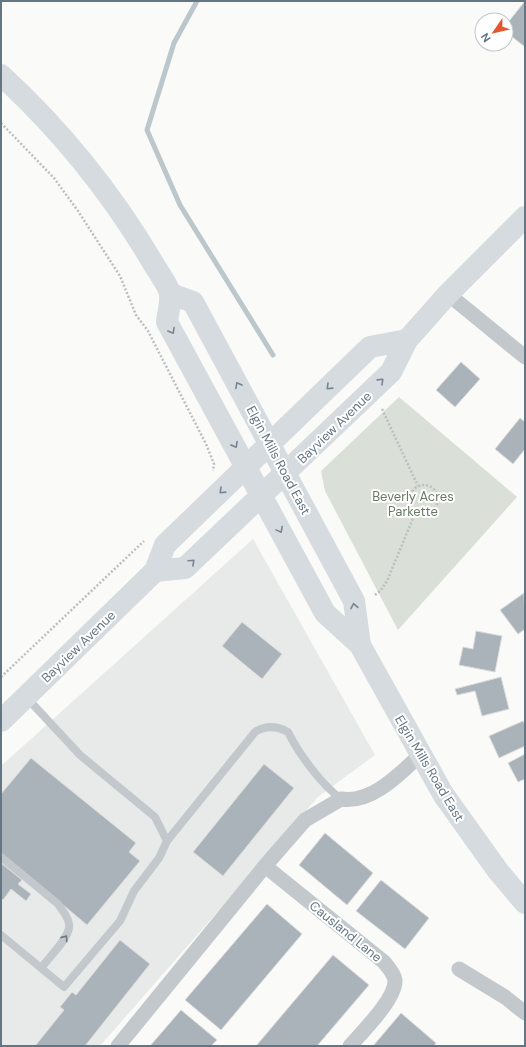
<svg xmlns="http://www.w3.org/2000/svg" width="526" height="1047" font-family="'DM Sans',sans-serif">
<style>
.built{fill:#e8e9e9}
.green{fill:#dadfd7}
.lines{fill:none;stroke-linecap:round;stroke-linejoin:round}
.stream{stroke:#bbc7cb;stroke-width:5}
.building{fill:#aab3b9;stroke:#dcdcda}
.path{stroke:#bbbfc2;stroke-width:2.5;stroke-dasharray:2 2;stroke-linecap:butt}
.service{stroke:#c3c8cc;stroke-width:8}
.minor{stroke:#c3c8cc;stroke-width:15}
.secondary{stroke:#d6dbdf;stroke-width:22}
.oneway{stroke:#768591}
.oneway2{stroke:#6a7a87}
.labels{text-anchor:middle;stroke-width:4;stroke-linejoin:round;paint-order:stroke}
.street-label{font-size:13px;fill:#657683;stroke:#fff}
.park-label{font-size:13px;fill:#687a64;stroke:#fff}
</style>
<rect width="100%" height="100%" fill="#fafaf8"/>
<!-- built -->
<path class="built" d="M253 539 375 755 318 797 100 1046H1V766Z"/>
<!-- green -->
<path class="green" d="M399 397 517 497 398 630 325 491 321 471Z"/>
<g class="lines">
<!-- stream -->
<path class="stream" d="M197 1 174 43 147 130 180 205 273 355"/>
</g>
<!-- building -->
<path class="building" d="M525 1V47L506 32V25Z
M461 362 480 379 455 407 436 390Z
M520 418 525 422V449L513 464 495 449Z
M524 593 525 629 518 634 500 610Z
M242 622 282 654 262 679 222 646Z
M476 631 502 636 495 672 459 665 463 647 473 649Z
M501 677 509 709 482 716 475 691 457 695 455 689Z
M523 721 525 725V746L499 758 489 736Z
M525 754V779L518 782 508 763Z
M31 758 136 843 129 852 140 861 87 925 1 853V794Z
M264 764 294 788 223 876 193 852Z
M325 833 373 873 347 905 299 865Z
M1 863 22 880 18 884 31 894 26 901 11 889 3 900 1 898Z
M381 880 429 918 405 949 356 911Z
M267 904 302 934 221 1030 185 1000Z
M120 940 150 964 85 1046H35L64 1010 60 1007 72 992 76 995Z
M333 955 369 985 317 1046H256Z
M181 1010 217 1040 211 1046H150Z
M401 1013 436 1043 434 1046H373Z"/>
<g class="lines">
<!-- path -->
<path class="path" d="M1 123 54 178 78 211 120 276 136 315 148 331 206 444 214 464 213 471
M382 409 418 486
M410 499a14 14 0 1 1 28 0a14 14 0 1 1-28 0Z
M390 493 410 497
M375 595 381 590 387 581 416 511
M1 677 144 541"/>
<!-- service -->
<path class="service" d="M27 698 80 755 155 817 167 841 255 732C266 725 277 726 288 732 299 754 321 784 341 799
M1 857 58 904C62 910 68 916 69 924 72 936 48 958 41 968
M1 935 64 987 120 921 134 891 159 858 167 841"/>
<!-- minor -->
<path class="minor" d="M448 294 525 357
M265 866 384 962C388 967 394 973 395 980 396 999 362 1032 350 1046
M459 969 505 997 525 1013
M118 1046 265 866 305 820 341 799C371 804 400 774 420 755"/>
<!-- secondary -->
<path class="secondary" d="M1 75C62 131 111 192 153 263 157 270 170 288 170 295 171 303 168 313 167 322L325 613 360 645 443 794 498 871 525 903
M171 294 193 302 354 601 360 645
M155 571 185 568 391 372 407 340 448 294 525 217
M1 721 155 571 165 545 370 347 407 340"/>
</g>
<!-- one-way arrows -->
<defs><path id="oneway-chevron" d="M-2-3.5L2.5 0L-2 3.5" fill="none" stroke-width="1.6" stroke-linecap="round" stroke-linejoin="round"/></defs>
<g class="oneway">
<use href="#oneway-chevron" transform="translate(172 331) rotate(61)"/>
<use href="#oneway-chevron" transform="translate(381 381) rotate(-44)"/>
<use href="#oneway-chevron" transform="translate(238 385) rotate(-119)"/>
<use href="#oneway-chevron" transform="translate(329 387) rotate(136)"/>
<use href="#oneway-chevron" transform="translate(235 445) rotate(61)"/>
<use href="#oneway-chevron" transform="translate(222 491) rotate(136)"/>
<use href="#oneway-chevron" transform="translate(280 530) rotate(62)"/>
<use href="#oneway-chevron" transform="translate(192 562) rotate(-43)"/>
<use href="#oneway-chevron" transform="translate(354 606) rotate(-100)"/>
</g>
<use class="oneway2" href="#oneway-chevron" transform="translate(65 938) rotate(-55)"/>
<g class="labels">
<!-- street labels -->
<g class="street-label">
<text transform="translate(334 427) rotate(-44)" y="5">Bayview Avenue</text>
<text transform="translate(279 460) rotate(62)" y="5">Elgin Mills Road East</text>
<text transform="translate(78 646) rotate(-44)" y="5">Bayview Avenue</text>
<text transform="translate(430 768) rotate(59)" y="5">Elgin Mills Road East</text>
<text transform="translate(346 931) rotate(39)" y="5">Causland Lane</text>
</g>
<!-- park labels -->
<g class="park-label">
<text x="413" y="501">Beverly Acres<tspan x="413" dy="15">Parkette</tspan></text>
</g>
</g>
<!-- border -->
<rect width="526" height="1047" fill="none" stroke="#657683" stroke-width="4"/>
<!-- north arrow -->
<g transform="translate(494 32) rotate(236)"><circle r="19" fill="#ffffff" stroke="#c1c8cd"/>
<path d="M0-3L7 15L0 10L-7 15Z" fill="#e4572e"/>
<text y="-6" font-size="11" font-weight="bold" text-anchor="middle" fill="#657683">N</text>
</g>
</svg>
